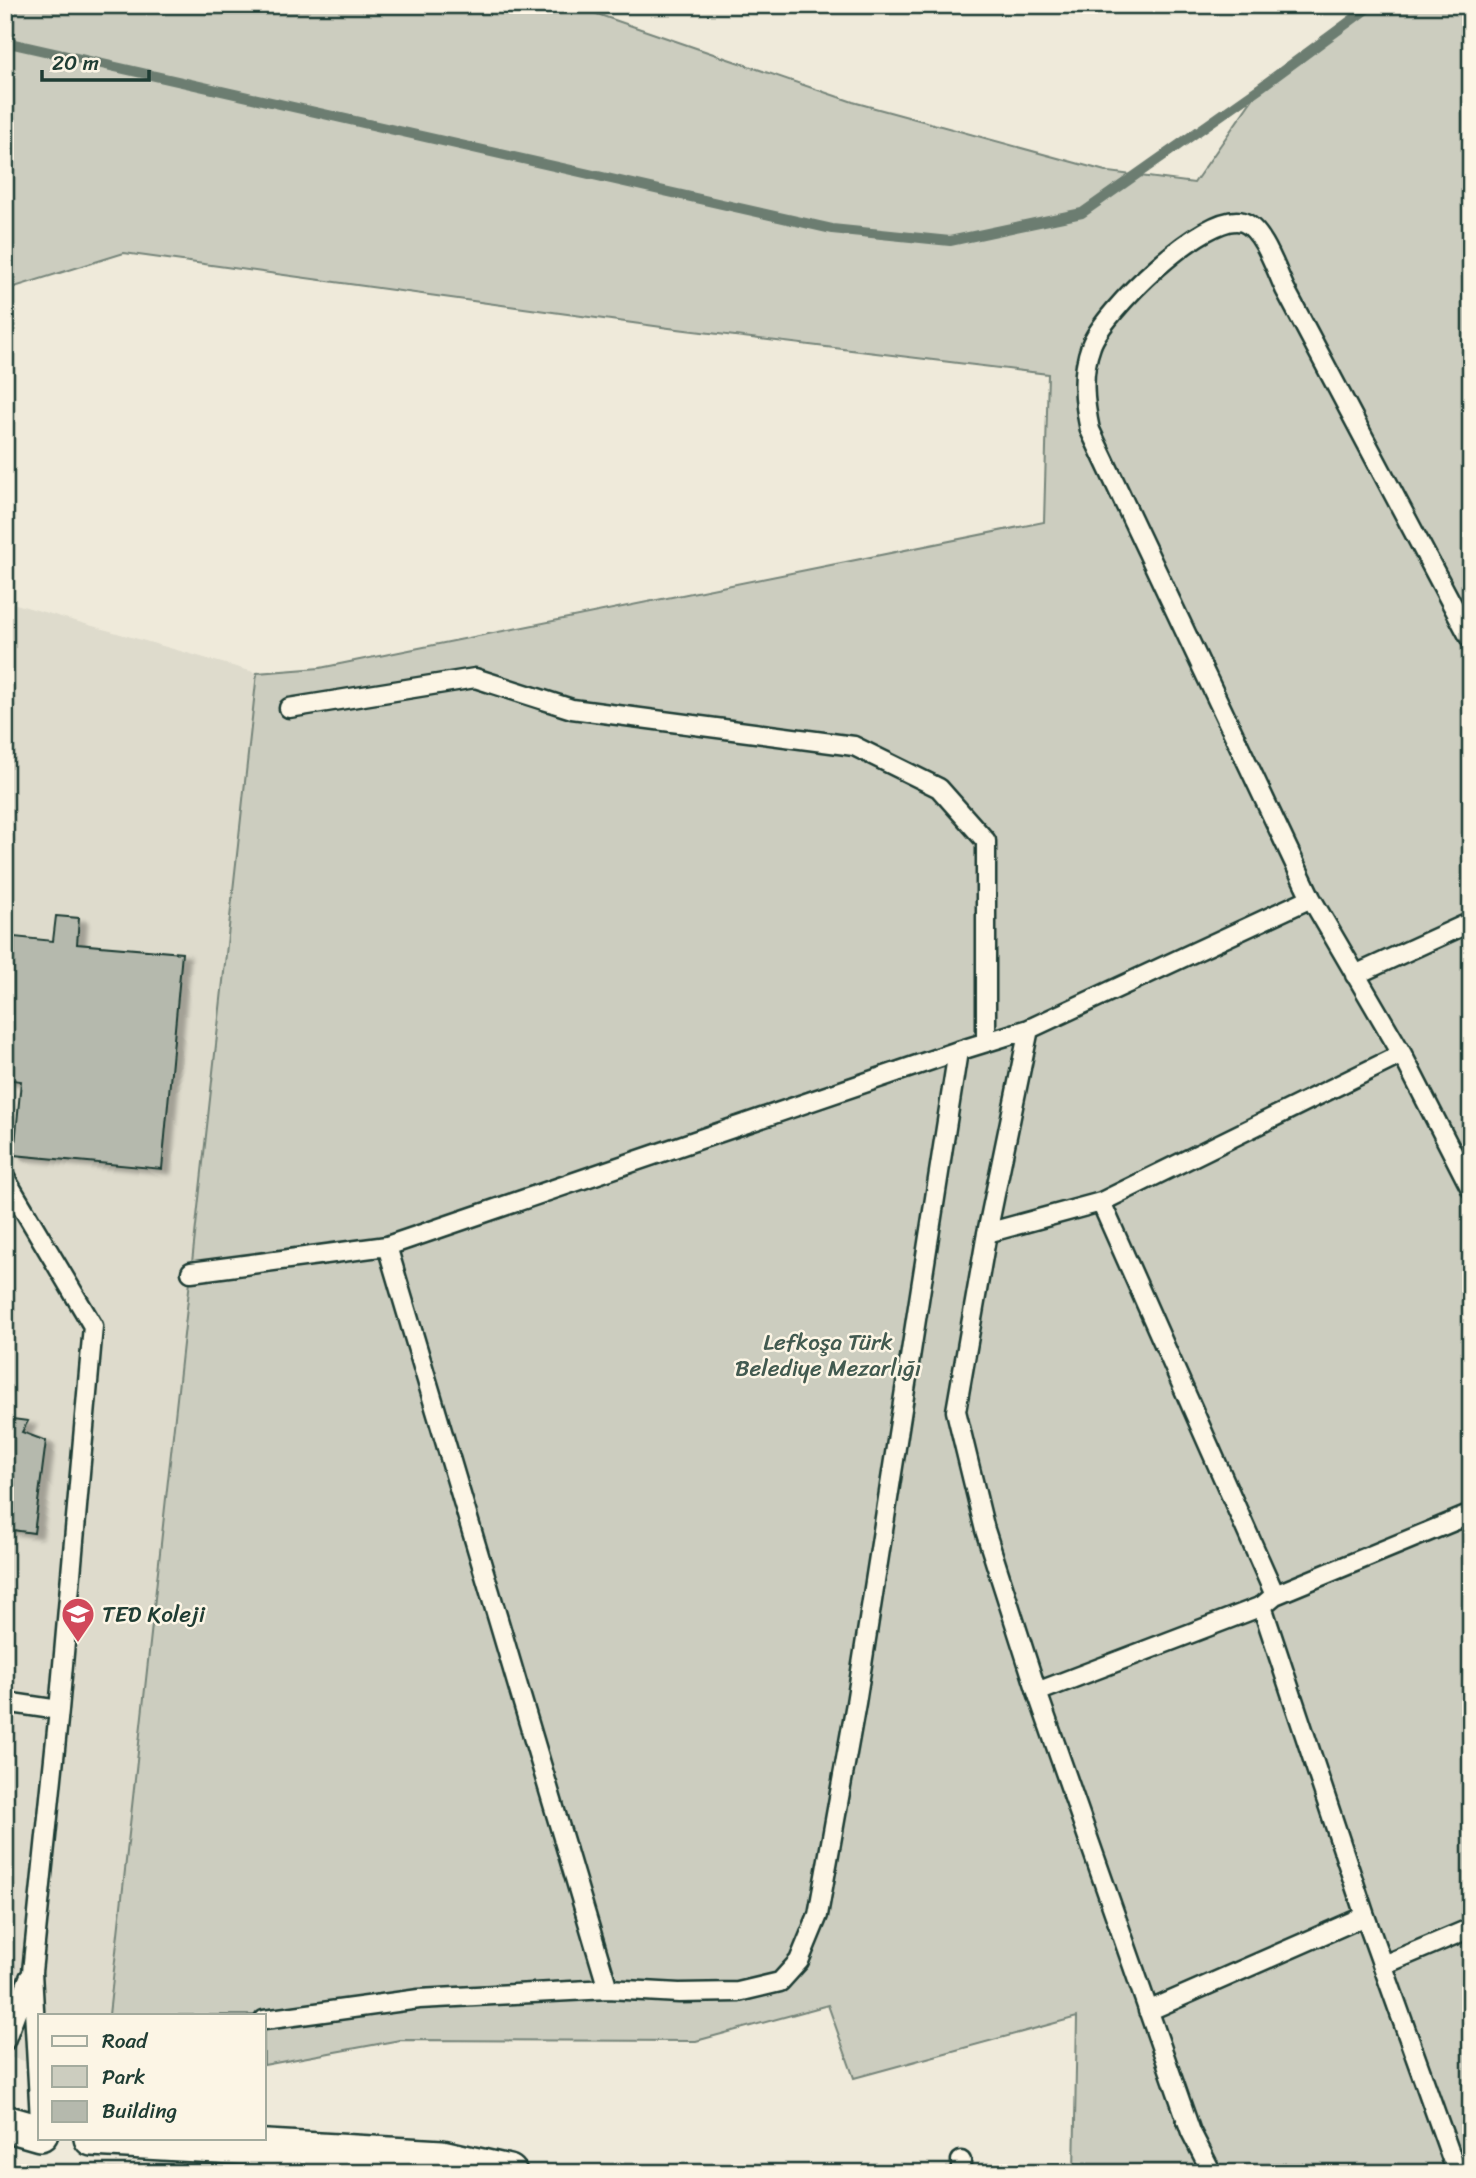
<svg xmlns="http://www.w3.org/2000/svg" width="1476" height="2178" font-family="Sriracha,sans-serif">
<style>
.built{fill:#dedbcc}
.green{fill:#cccdbf;stroke:#76857a;stroke-width:2}
.lines{fill:none;stroke-linecap:round;stroke-linejoin:round}
.stream{stroke:#6c7d71;stroke-width:10}
.building{fill:#b5b9ad;stroke:#1f3d34;stroke-width:2;filter:url(#shadow)}
.lane-casing{stroke:#1f3d34;stroke-width:23}
.street-casing{stroke:#1f3d34;stroke-width:40}
.lane{stroke:#fcf5e5;stroke-width:18}
.street{stroke:#fcf5e5;stroke-width:35}
.labels{text-anchor:middle;stroke-width:5;stroke-linejoin:round;paint-order:stroke}
.park-label{font-size:23px;fill:#425a50;stroke:#fcf5e5}
.poi-label{font-size:23px;fill:#1f3d34;stroke:#fcf5e5;text-anchor:start}
</style>
<defs>
<filter id="shadow"><feDropShadow dx="8" dy="4.5" stdDeviation="2" flood-color="#0004"/></filter>
</defs>
<rect width="100%" height="100%" fill="#efeada"/>
<filter id="ink" filterUnits="userSpaceOnUse"><feTurbulence type="fractalNoise" baseFrequency=".0143" numOctaves="2"/><feDisplacementMap in="SourceGraphic" scale="14" xChannelSelector="R" yChannelSelector="G"/><feConvolveMatrix kernelMatrix="1 2 1 2 8 2 1 2 1" color-interpolation-filters="sRGB"/></filter>
<g filter="url(#ink)">
<!-- built -->
<path class="built" d="M5 601 257 673 109 2015H40V2065L5 2056Z
M5 2161 214 2173H5Z"/>
<!-- green -->
<path class="green" d="M5 5H571L853 102 1109 172 1194 183 1261 87 1372 5H1471V2173H1074L1077 2017 854 2078 828 2005 696 2041 400 2040 264 2065V2015H109L257 673 320 668 1044 522 1048 374 669 328 124 253 5 290Z"/>
<g class="lines">
<!-- stream -->
<path class="stream" d="M5 42 832 229 950 241 1082 213 1261 87 1372 5"/>
</g>
<!-- building -->
<path class="building" d="M56 916 79 918 77 944 182 953 162 1169 14 1155 21 1081 5 1079V936L53 941Z
M5 1418 28 1421 22 1432 46 1441 34 1533 5 1529Z"/>
<g class="lines">
<defs>
<path id="lane" d="M1471 640 1285 289C1276 270 1263 229 1243 222 1206 210 1102 313 1091 346 1081 373 1084 402 1090 430L1311 898 1402 1054 1471 1189
M289 708 475 678 572 709 854 746 939 788 986 841V1042
M1355 975 1471 922
M1029 1029 987 1233 956 1411 985 1530 1037 1692 1191 2132 1212 2173
M5 1178 93 1326 59 1710 32 1972 40 2120
M1101 1202 1275 1595
M987 1233 1101 1202 1402 1054
M387 1246 608 1989
M191 1272 387 1246 958 1051 1029 1029 1311 898
M1262 1606 1365 1916 1457 2173
M1037 1692 1262 1606 1275 1595 1471 1514
M5 1702 59 1710
M1383 1965 1471 1928
M1148 2011 1365 1916
M264 2020 419 1999 608 1989 679 1993 738 1992 780 1982 799 1961 818 1915 856 1703 958 1051
M5 2041 29 1978
M961 2161V2173"/>
<path id="street" d="M5 2123 40 2133
M92 2138 442 2158 509 2173"/>
</defs>
<!-- lane casing -->
<use href="#lane" class="lane-casing"/>
<!-- street casing -->
<use href="#street" class="street-casing"/>
<!-- lane -->
<use href="#lane" class="lane"/>
<!-- street -->
<use href="#street" class="street"/>
</g>
</g>
<!-- icons -->
<defs>
<symbol id="school-pin" viewBox="-11 -11 22 30"><path d="M0 17L-7.5 6A9.5 9.5 0 1 1 7.5 6Z" fill="#d1495b" stroke="#fcf5e5"/><path d="M0-5L7-2L0 1L-7-2ZM-4 1L0 2.5L4 1V4Q0 6-4 4Z" fill="#fff"/></symbol>
</defs>
<g fill-rule="evenodd">
<use href="#school-pin" x="59" y="1595" width="38" height="52"/>
</g>
<g class="labels">
<!-- park labels -->
<g class="park-label">
<text x="828" y="1350">Lefkoşa Türk<tspan x="828" dy="26">Belediye Mezarlığı</tspan></text>
</g>
<!-- poi labels -->
<g class="poi-label">
<text x="102" y="1622">TED Koleji</text>
</g>
</g>
<!-- margin -->
<rect width="1476" height="2178" fill="none" stroke="#fcf5e5" stroke-width="28"/>
<rect x="14" y="14" width="1448" height="2150" fill="none" stroke="#1f3d34" stroke-width="2.5" filter="url(#ink)"/>
<!-- legend -->
<rect x="38" y="2014" width="228" height="126" fill="#fcf5e5" stroke="#a4ab9e" stroke-width="2"/>
<rect x="52" y="2036" width="35" height="10" fill="#fcf5e5" stroke="#a4ab9e" stroke-width="2"/>
<text x="102" y="2048" font-size="21" fill="#1f3d34">Road</text>
<rect x="52" y="2066" width="35" height="21" fill="#cccdbf" stroke="#a4ab9e" stroke-width="2"/>
<text x="102" y="2084" font-size="21" fill="#1f3d34">Park</text>
<rect x="52" y="2101" width="35" height="21" fill="#b5b9ad" stroke="#a4ab9e" stroke-width="2"/>
<text x="102" y="2118" font-size="21" fill="#1f3d34">Building</text>
<!-- scale -->
<path d="M42 70v10h107v-10" fill="none" stroke="#1f3d34" stroke-width="3.5"/>
<text x="52" y="70" font-size="21" fill="#1f3d34" stroke="#fcf5e5" stroke-width="5" paint-order="stroke">20 m</text>
</svg>
